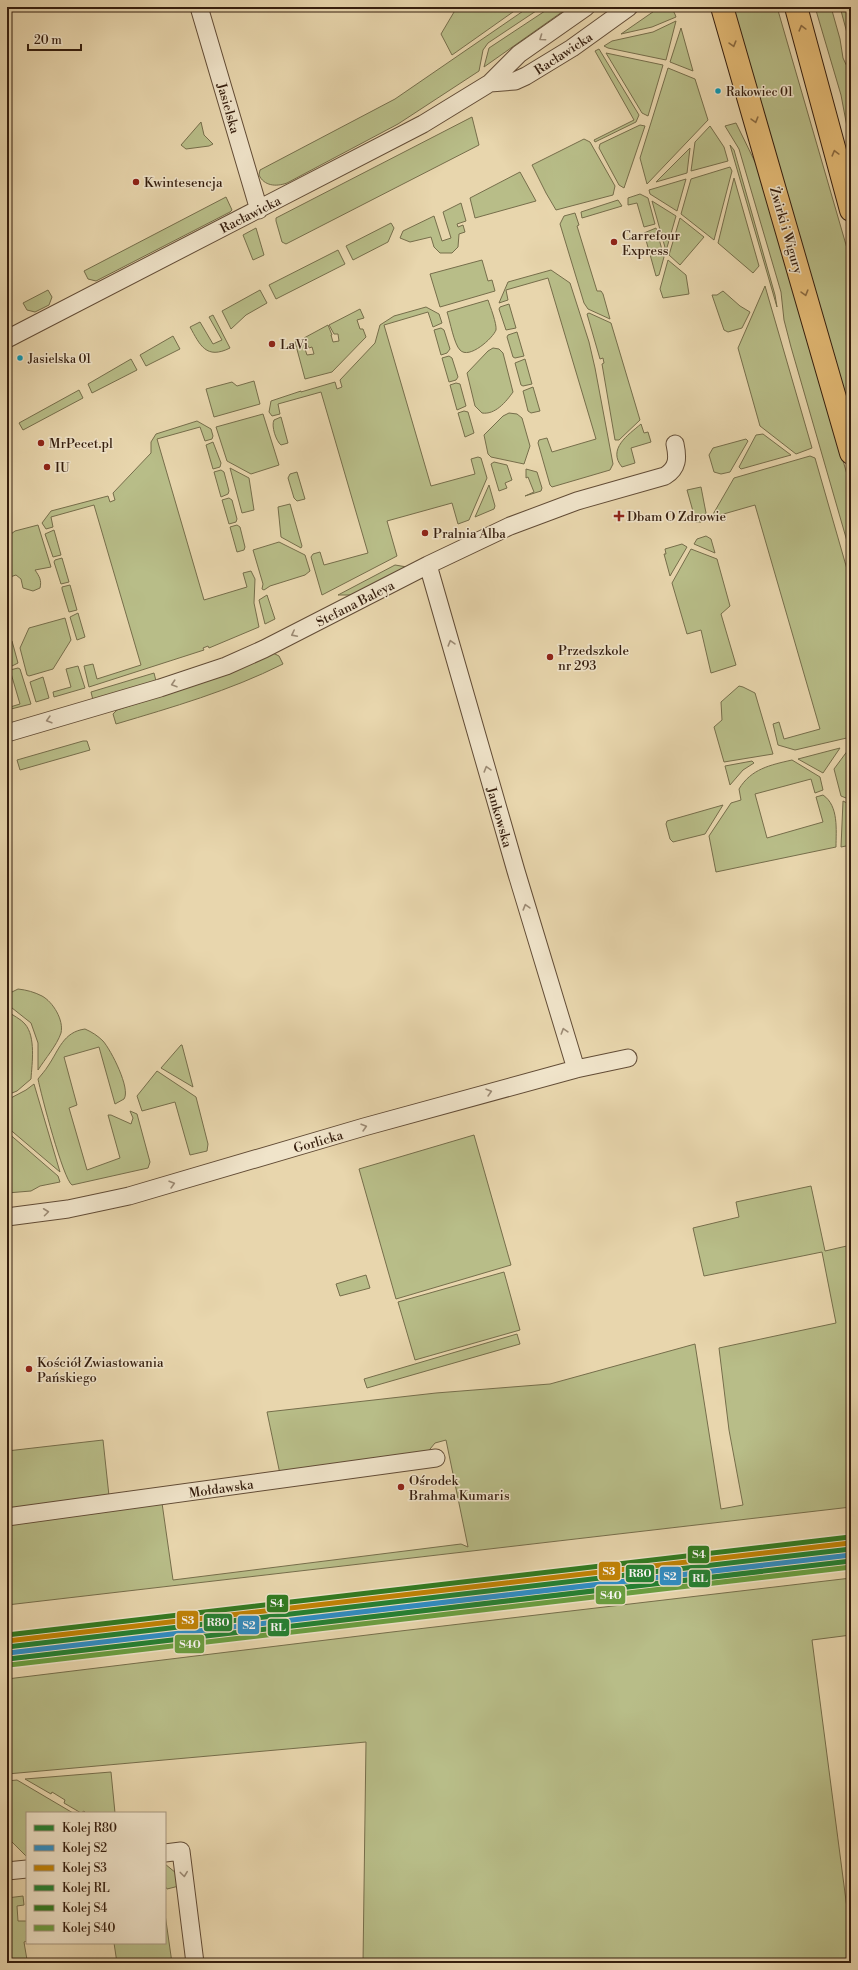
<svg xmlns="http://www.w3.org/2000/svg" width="858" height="1970" font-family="'Libre Bodoni',serif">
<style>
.green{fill:#b8bd88;stroke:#766e4b}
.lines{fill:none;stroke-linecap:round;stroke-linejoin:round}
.minor-casing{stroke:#624c36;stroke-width:19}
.major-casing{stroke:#351e0e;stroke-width:24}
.minor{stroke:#f0e4ca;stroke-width:17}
.major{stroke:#e4bb76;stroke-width:22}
.rail-1-casing{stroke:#f0e4ca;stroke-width:8}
.rail-2-casing{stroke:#f0e4ca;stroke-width:8}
.rail-3-casing{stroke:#f0e4ca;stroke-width:8}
.rail-4-casing{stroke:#f0e4ca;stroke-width:8}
.rail-5-casing{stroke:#f0e4ca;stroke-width:8}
.rail-6-casing{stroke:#f0e4ca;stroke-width:8}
.rail-1{stroke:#238132;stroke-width:5}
.rail-2{stroke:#2e8ec7;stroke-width:5}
.rail-3{stroke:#c28304;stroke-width:5}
.rail-4{stroke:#238132;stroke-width:5}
.rail-5{stroke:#2f7b20;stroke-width:5}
.rail-6{stroke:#6a9f40;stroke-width:5}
.oneway{stroke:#8c6c42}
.oneway2{stroke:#9c8b75}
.bus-dot{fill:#059bbb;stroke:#f0e4ca;stroke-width:1.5}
.poi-dot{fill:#8f2418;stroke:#f0e4ca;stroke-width:1.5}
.labels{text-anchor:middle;stroke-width:3;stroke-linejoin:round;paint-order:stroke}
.bus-label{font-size:12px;fill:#351e0e;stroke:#f0e4ca;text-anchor:start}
.street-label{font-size:13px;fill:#351e0e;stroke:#f0e4ca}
.poi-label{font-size:13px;fill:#351e0e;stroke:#f0e4ca;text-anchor:start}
.line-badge{stroke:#f0e4ca;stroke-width:1.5}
.badge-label{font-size:11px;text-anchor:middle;font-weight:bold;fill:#fff}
</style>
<rect width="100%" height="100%" fill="#e8d6ad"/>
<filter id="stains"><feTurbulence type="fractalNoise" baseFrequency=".005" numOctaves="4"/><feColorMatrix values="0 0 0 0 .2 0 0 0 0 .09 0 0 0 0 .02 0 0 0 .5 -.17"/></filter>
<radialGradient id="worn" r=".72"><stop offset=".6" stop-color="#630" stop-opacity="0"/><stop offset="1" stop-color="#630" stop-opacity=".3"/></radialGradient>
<!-- green -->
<path class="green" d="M457 7H520L452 55 441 34Z
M529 7H542L488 43 483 50 479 71 398 124 287 183C276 187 264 186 259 175L260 170 395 99Z
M551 7H569L484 67 489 48Z
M660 7C670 7 673 8 676 17L652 27 621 34Z
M748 7H777L851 262V415L734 11Z
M815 7H831L840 39 843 58 851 75V148L841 95Z
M840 7H851V57L847 33Z
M676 21 666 60 608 48 604 46 612 41 653 32Z
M681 28 693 71 670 62Z
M599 49 639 115 636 122 595 142 594 140 634 120 595 51Z
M606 53 663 65 648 116 642 113Z
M668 68 695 79 708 120 647 184 640 158Z
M472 117 479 145 286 244 282 242 276 221V218Z
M201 122 204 135 213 144 209 146 186 149 181 145Z
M736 123 757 166 851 488V555L791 347 784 320 781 292 751 190 739 149 725 126Z
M640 125 645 126 624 188 619 185 599 148 600 144Z
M710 126 724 147 728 161 691 171 695 142Z
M584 139 590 142 615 186 613 195 556 210 546 193 532 165Z
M730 145 734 150 775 295 777 307Z
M690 148 687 173 656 182Z
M730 167 732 171 714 240 681 214 691 179Z
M520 172 536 201 475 218 470 198Z
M734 178 759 266 753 273 718 243Z
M686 179 677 211 650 194 649 190Z
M640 194 648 198 655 224 644 227 637 203 628 205V198Z
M226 197 232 210 230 212 96 281 88 279 84 271Z
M618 200 622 206 582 218 581 212Z
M652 201 676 216 666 251Z
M461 203 466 221 457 224 458 227 463 225 465 232 459 234 458 247 452 253H440L434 247 431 237 410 242 400 238 403 231 434 216 442 241 451 238 443 212Z
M575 213 579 225 577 226 597 291H601L603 294 610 319 588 309 584 303 560 224 564 216Z
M680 218 704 237 680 265 669 255Z
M391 223 394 228 388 242 353 260 346 246Z
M256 228 264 255 253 260 243 235Z
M656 228 664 257 659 275 656 276 644 233Z
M338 250 345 264 276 299 269 285Z
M482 260 488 281 492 280 495 291 440 307 430 274Z
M668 260 686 275 689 294 663 298 660 289Z
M551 270 570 283 589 342 595 368 613 464 610 470 552 487 550 485 538 443 539 440 547 438 552 452 596 439 548 278 506 290 508 300 499 303 508 282Z
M765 286 812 448 796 454 760 426 738 348Z
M48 290 52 297 49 305 35 312 27 310 23 303Z
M260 290 267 303 246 315 231 329 222 311Z
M723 291 740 306 750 312 742 328 728 332 724 330 712 295H717Z
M488 300C490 306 497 324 496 330 493 338 469 360 460 350 454 344 450 321 447 312Z
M509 304 516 328 506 330 499 309 500 307Z
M426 307 439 314 442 323 433 327 428 312 384 325 431 486 475 474 471 459 478 457 481 458 487 478 469 520 458 524 452 503 387 521 397 556 322 595 311 557 313 554 320 552 324 565 368 553 321 392 278 404 280 414 272 416 269 412 271 401 301 391V392L335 382 337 389 342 387 340 380 375 343 380 325 394 316Z
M360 309 364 318 357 320 360 329H363L366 337 332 372 305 379 295 342 302 339 307 348 305 349 307 355 314 354 312 347 309 348 304 338 328 325 332 335H331L333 342 339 341 338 334H334L329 325Z
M589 313 611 323 640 420 619 440H615L602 364 604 363 603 358 600 359 587 314Z
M213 315 230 348C206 360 200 345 190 327L200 322 213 344 222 340 209 317Z
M441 328 444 330 450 349 447 353 441 355 434 330Z
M517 332 524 356 515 358 513 357 507 337 508 335Z
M173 336 180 349 146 366 140 355Z
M493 348 499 349 503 353 513 392C506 402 495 415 482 413L475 406 467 373 488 351Z
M449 356 452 358 458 377 456 380 449 382 442 358Z
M131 359 137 370 92 393 88 384Z
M525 359 532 384 523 386 521 385 515 363Z
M254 381 260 404 214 417 206 389 232 382 237 386Z
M456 383 460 384 466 406 457 410 450 385Z
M533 387 540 411 531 413 528 411 523 391Z
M79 390 83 398 23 430 19 423Z
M464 411 468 412 474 433 465 437 458 413Z
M509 413 517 414 522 418 530 446 524 464 491 457 488 454 484 435 503 416Z
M263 414 279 465 251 474 227 461 216 427Z
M281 417 288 443 281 445C276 441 271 426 274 420Z
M197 421 211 429 213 436 212 439 205 441 200 427 157 439 204 600 247 587 243 573 251 571 255 579 254 603 259 627 209 648 208 646 203 648 204 650 89 687 84 666 93 664 97 679 141 665 94 505 51 517 53 527 46 529 42 523 51 511 108 496 110 502 115 500 113 493 151 453V442L156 434Z
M641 424 644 433 648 432 651 442 631 448 635 463 622 467C607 449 628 435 641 424Z
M763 434 791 455 741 469 739 467 756 435Z
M746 439 748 441 730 472 721 474 714 472 709 455 713 448Z
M213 442 221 463 220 467 213 469 206 445Z
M810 456 815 458 851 583V737L795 750 778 745 773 724 779 722 784 739 820 729 755 505 720 515 721 519 714 521 712 516 734 478Z
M494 462 507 465 512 480 505 483 507 488 499 491 491 464Z
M230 468 249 478 254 510 242 513Z
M526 469 537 472 542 488 541 491 525 496 534 492 528 477 526 478Z
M221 470 224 472 229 491 228 494 221 497 214 472Z
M297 472 305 499 297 501 294 498 288 478 290 474Z
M489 485 495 506 494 509 475 517Z
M701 487 706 513 701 522H696L687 490Z
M229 498 232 500 237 519 236 522 229 524 222 500Z
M290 504 302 546 301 548 281 537 278 507Z
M38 525 51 567 35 570C39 576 42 580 40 588L33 591 23 588 21 579 16 575 7 578V537L15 531Z
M237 525 240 527 245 547 244 550 237 552 230 527Z
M54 530 61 555 53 557 45 534Z
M706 536 711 539 715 553 694 544 697 539Z
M279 542 305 555 310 571 305 575 270 586 264 590 262 589 263 584 253 550Z
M682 544 687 547 670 576 664 554H666L665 549Z
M691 549 717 559 730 606 721 614 736 665 711 673 701 630 687 634 672 583Z
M62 558 69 582 61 584 54 562 55 560Z
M395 565 407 567 353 595H338Z
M70 585 77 610 69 612 62 589V587Z
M267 595 275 619 265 624 259 600Z
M78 613 85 637 77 640 70 617Z
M65 618 71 640 53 669 29 676 27 675 20 648 29 628Z
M10 640 12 641 18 663 10 667 7 657V641Z
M273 653 279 656 283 664C229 691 173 707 116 724L113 714 117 710 209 680Z
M78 666 85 688 54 697 53 692 71 687 66 669Z
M18 668 20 669 31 704 7 710V708L20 704 10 670Z
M154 673 156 681 93 700 91 692Z
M43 677 49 698 36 702 30 682Z
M739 686 743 687 755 693 773 754 724 762 714 727 722 720 721 702Z
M83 741H87L90 750 20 770 17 760Z
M851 746V800L841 796 834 769Z
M840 748 823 773 798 759Z
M792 760 820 777 823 790 815 793 811 779 755 794 767 838 823 822 816 797 823 795C839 806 836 830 836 847L716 872 709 836 731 803 741 800 739 789C751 769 770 765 792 760Z
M752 761 754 763 743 770 730 785 725 766Z
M843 801 851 805V845L841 847Z
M723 805 705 834 673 842 670 839 666 824 667 821Z
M18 989C27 990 34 992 42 996 53 1002 64 1020 61 1033 57 1045 45 1059 38 1070V1043L31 1023 7 1004 8 994Z
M7 1011C12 1015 21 1019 25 1024 36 1037 32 1063 31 1079L17 1091 7 1095Z
M85 1029C92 1032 98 1036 103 1041 111 1050 131 1089 124 1099L115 1104 99 1047 64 1057 77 1105 69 1108 87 1170 120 1158 108 1115H111L131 1124 133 1118 130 1111 137 1114 150 1162 148 1168 72 1185C63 1179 41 1094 38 1079 41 1075 45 1071 48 1066 59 1050 63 1032 85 1029Z
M181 1045H182L193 1087 161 1068Z
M157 1071 196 1097 208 1144 207 1151 190 1155 175 1102 142 1111 137 1096Z
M34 1084 60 1172 7 1127V1100L26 1090Z
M7 1132 58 1176 60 1182 40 1186 31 1191 7 1193Z
M474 1135 511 1265 396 1299 359 1169Z
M811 1186 825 1251 851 1245V1507L7 1605V1524L162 1503 173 1580 461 1544 468 1547 446 1440 435 1443 426 1454 280 1474 267 1412 436 1393 550 1384 695 1344 721 1509 743 1505 729 1430 719 1348 836 1323 822 1252 704 1276 693 1228 739 1217 736 1202Z
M504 1272 520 1330 415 1360 398 1302Z
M366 1275 370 1288 340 1296 336 1284Z
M517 1334 520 1344 367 1388 364 1379Z
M103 1440 109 1496 7 1511V1451Z
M851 1578V1635L812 1640 851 1939V1958L813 1963H363L366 1742 7 1774V1679L392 1632Z
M111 1772 115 1813H86L84 1811 81 1813 64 1803 65 1800 52 1792 51 1794 25 1779Z
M17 1780 73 1813H27V1857L7 1837V1781Z
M165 1864 176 1873 179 1886 167 1889 165 1886Z
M23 1896 24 1905 17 1906 18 1921H27V1941L24 1942 27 1960 31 1959 32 1963H7V1898Z
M165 1914 172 1963H117L114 1943H165Z"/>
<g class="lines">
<defs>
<path id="minor" d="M199 7 259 210
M490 83 515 81 526 76 572 48 629 7
M7 339 423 124 490 83 519 54 586 7
M428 565 516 871 576 1069
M7 733 160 688 226 666 264 649 428 565 510 526 577 501 665 476C678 468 678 458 675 444
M7 1217 68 1209 129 1196 364 1127 576 1069 628 1058
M7 1517 436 1458
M165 1853 181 1851 195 1963
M7 1871 27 1869"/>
<path id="major" d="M722 7 851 453
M796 7 851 210"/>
</defs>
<!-- minor casing -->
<use href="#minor" class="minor-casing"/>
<!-- major casing -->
<use href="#major" class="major-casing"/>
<!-- minor -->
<use href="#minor" class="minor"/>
<!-- major -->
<use href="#major" class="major"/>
<defs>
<path id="rail-1" d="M7 1647 851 1549"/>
<path id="rail-2" d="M8 1653 851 1555"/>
<path id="rail-3" d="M7 1641 850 1543"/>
<path id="rail-4" d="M8 1659 851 1561"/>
<path id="rail-5" d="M7 1635 850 1537"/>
<path id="rail-6" d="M9 1665 851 1567"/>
</defs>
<!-- rail-1 casing -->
<use href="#rail-1" class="rail-1-casing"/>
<!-- rail-2 casing -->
<use href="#rail-2" class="rail-2-casing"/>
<!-- rail-3 casing -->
<use href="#rail-3" class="rail-3-casing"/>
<!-- rail-4 casing -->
<use href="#rail-4" class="rail-4-casing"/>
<!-- rail-5 casing -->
<use href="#rail-5" class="rail-5-casing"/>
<!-- rail-6 casing -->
<use href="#rail-6" class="rail-6-casing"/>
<!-- rail-1 -->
<use href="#rail-1" class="rail-1"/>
<!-- rail-2 -->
<use href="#rail-2" class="rail-2"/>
<!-- rail-3 -->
<use href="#rail-3" class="rail-3"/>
<!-- rail-4 -->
<use href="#rail-4" class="rail-4"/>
<!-- rail-5 -->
<use href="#rail-5" class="rail-5"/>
<!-- rail-6 -->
<use href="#rail-6" class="rail-6"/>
</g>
<!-- one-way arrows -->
<defs><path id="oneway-chevron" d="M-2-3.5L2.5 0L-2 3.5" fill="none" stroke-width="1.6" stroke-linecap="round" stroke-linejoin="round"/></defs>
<g class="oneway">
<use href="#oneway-chevron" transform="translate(802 28) rotate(-105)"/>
<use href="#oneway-chevron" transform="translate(733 44) rotate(74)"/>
<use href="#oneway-chevron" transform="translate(755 120) rotate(74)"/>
<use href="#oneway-chevron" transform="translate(835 153) rotate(-105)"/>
<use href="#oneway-chevron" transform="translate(805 293) rotate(74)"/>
</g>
<g class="oneway2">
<use href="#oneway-chevron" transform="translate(542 38) rotate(145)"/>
<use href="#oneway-chevron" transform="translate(294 634) rotate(153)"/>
<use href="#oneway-chevron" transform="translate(451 643) rotate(-106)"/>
<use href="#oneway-chevron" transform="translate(174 684) rotate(162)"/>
<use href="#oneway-chevron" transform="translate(49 720) rotate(164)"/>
<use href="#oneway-chevron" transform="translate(487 769) rotate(-106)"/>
<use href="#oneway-chevron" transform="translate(526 907) rotate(-106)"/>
<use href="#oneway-chevron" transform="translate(564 1031) rotate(-107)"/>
<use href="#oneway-chevron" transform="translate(489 1092) rotate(-16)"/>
<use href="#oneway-chevron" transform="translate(364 1127) rotate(-16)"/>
<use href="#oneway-chevron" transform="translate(172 1184) rotate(-16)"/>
<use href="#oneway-chevron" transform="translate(46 1212) rotate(-7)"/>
<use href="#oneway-chevron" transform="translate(184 1874) rotate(83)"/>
</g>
<!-- markers -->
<g class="bus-dot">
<circle cx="718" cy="91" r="3.5"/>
<circle cx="20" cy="358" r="3.5"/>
</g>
<g class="poi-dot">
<circle cx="136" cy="182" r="4"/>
<circle cx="614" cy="242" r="4"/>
<circle cx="272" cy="344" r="4"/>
<circle cx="41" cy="443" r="4"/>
<circle cx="47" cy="467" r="4"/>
<path d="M617 510h4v4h4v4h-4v4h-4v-4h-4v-4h4z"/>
<circle cx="425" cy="533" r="4"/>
<circle cx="550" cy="657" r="4"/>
<circle cx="29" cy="1369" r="4"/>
<circle cx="401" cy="1487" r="4"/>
</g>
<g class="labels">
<!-- bus labels -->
<g class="bus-label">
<text x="726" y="96">Rakowiec 01</text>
<text x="28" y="363">Jasielska 01</text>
</g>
<!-- street labels -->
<g class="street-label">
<text transform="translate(563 53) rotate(-33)" y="5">Racławicka</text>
<text transform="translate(229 108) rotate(74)" y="5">Jasielska</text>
<text transform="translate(250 214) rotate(-27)" y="5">Racławicka</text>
<text transform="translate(787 230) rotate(74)" y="5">Żwirki i Wigury</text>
<text transform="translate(355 603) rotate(-27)" y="5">Stefana Baleya</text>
<text transform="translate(500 817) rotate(74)" y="5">Jankowska</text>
<text transform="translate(318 1141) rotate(-16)" y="5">Gorlicka</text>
<text transform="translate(221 1488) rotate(-8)" y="5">Mołdawska</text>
</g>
<!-- poi labels -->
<g class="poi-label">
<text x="144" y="187">Kwintesencja</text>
<text x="622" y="240">Carrefour<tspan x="622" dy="15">Express</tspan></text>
<text x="280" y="349">LaVi</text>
<text x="49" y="448">MrPecet.pl</text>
<text x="55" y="472">IU</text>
<text x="627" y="521">Dbam O Zdrowie</text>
<text x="433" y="538">Pralnia Alba</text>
<text x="558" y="655">Przedszkole<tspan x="558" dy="15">nr 293</tspan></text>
<text x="37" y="1367">Kościół Zwiastowania<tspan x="37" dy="15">Pańskiego</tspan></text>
<text x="409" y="1485">Ośrodek<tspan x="409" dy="15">Brahma Kumaris</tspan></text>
</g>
</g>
<g class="line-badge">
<rect x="687" y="1545" width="23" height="19" rx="4" fill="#2f7b20"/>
<rect x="598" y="1561" width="23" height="20" rx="4" fill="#c28304"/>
<rect x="625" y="1564" width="30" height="19" rx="4" fill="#238132"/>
<rect x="659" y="1566" width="23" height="20" rx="4" fill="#2e8ec7"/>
<rect x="688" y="1569" width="23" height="19" rx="4" fill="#238132"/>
<rect x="595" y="1585" width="31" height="20" rx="4" fill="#6a9f40"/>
<rect x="266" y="1594" width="23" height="19" rx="4" fill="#2f7b20"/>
<rect x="176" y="1610" width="23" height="20" rx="4" fill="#c28304"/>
<rect x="203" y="1613" width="30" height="19" rx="4" fill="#238132"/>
<rect x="237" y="1615" width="23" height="20" rx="4" fill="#2e8ec7"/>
<rect x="267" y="1618" width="23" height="19" rx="4" fill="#238132"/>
<rect x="174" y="1634" width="31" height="20" rx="4" fill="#6a9f40"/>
</g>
<g class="badge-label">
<text x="699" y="1558">S4</text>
<text x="609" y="1575">S3</text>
<text x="640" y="1577">R80</text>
<text x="670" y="1580">S2</text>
<text x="700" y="1582">RL</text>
<text x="611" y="1599">S40</text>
<text x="277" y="1607">S4</text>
<text x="188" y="1624">S3</text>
<text x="218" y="1626">R80</text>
<text x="249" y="1629">S2</text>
<text x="278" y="1631">RL</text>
<text x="190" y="1648">S40</text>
</g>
<!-- margin -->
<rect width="858" height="1970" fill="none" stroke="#e8d6ad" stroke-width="24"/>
<rect x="8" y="8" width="842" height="1954" fill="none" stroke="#351e0e" stroke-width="2"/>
<rect x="12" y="12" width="834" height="1946" fill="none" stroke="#351e0e"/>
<!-- legend -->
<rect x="26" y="1812" width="140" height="132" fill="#f0e4ca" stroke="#a5957f"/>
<rect x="34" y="1825" width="20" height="6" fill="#238132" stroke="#a5957f"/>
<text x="62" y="1832" font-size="12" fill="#351e0e">Kolej R80</text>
<rect x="34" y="1845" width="20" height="6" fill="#2e8ec7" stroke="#a5957f"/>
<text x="62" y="1852" font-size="12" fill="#351e0e">Kolej S2</text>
<rect x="34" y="1865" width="20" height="6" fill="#c28304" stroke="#a5957f"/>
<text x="62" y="1872" font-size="12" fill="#351e0e">Kolej S3</text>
<rect x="34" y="1885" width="20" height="6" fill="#238132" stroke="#a5957f"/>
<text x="62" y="1892" font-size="12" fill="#351e0e">Kolej RL</text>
<rect x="34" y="1905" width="20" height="6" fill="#2f7b20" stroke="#a5957f"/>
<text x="62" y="1912" font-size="12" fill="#351e0e">Kolej S4</text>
<rect x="34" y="1925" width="20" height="6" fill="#6a9f40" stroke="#a5957f"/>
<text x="62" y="1932" font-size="12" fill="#351e0e">Kolej S40</text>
<!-- scale -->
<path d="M28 44v6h53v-6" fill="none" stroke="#351e0e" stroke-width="2"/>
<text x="34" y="44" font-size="12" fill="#351e0e" stroke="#f0e4ca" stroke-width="3" paint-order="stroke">20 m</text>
<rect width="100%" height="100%" filter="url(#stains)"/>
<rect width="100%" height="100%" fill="url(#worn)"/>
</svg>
